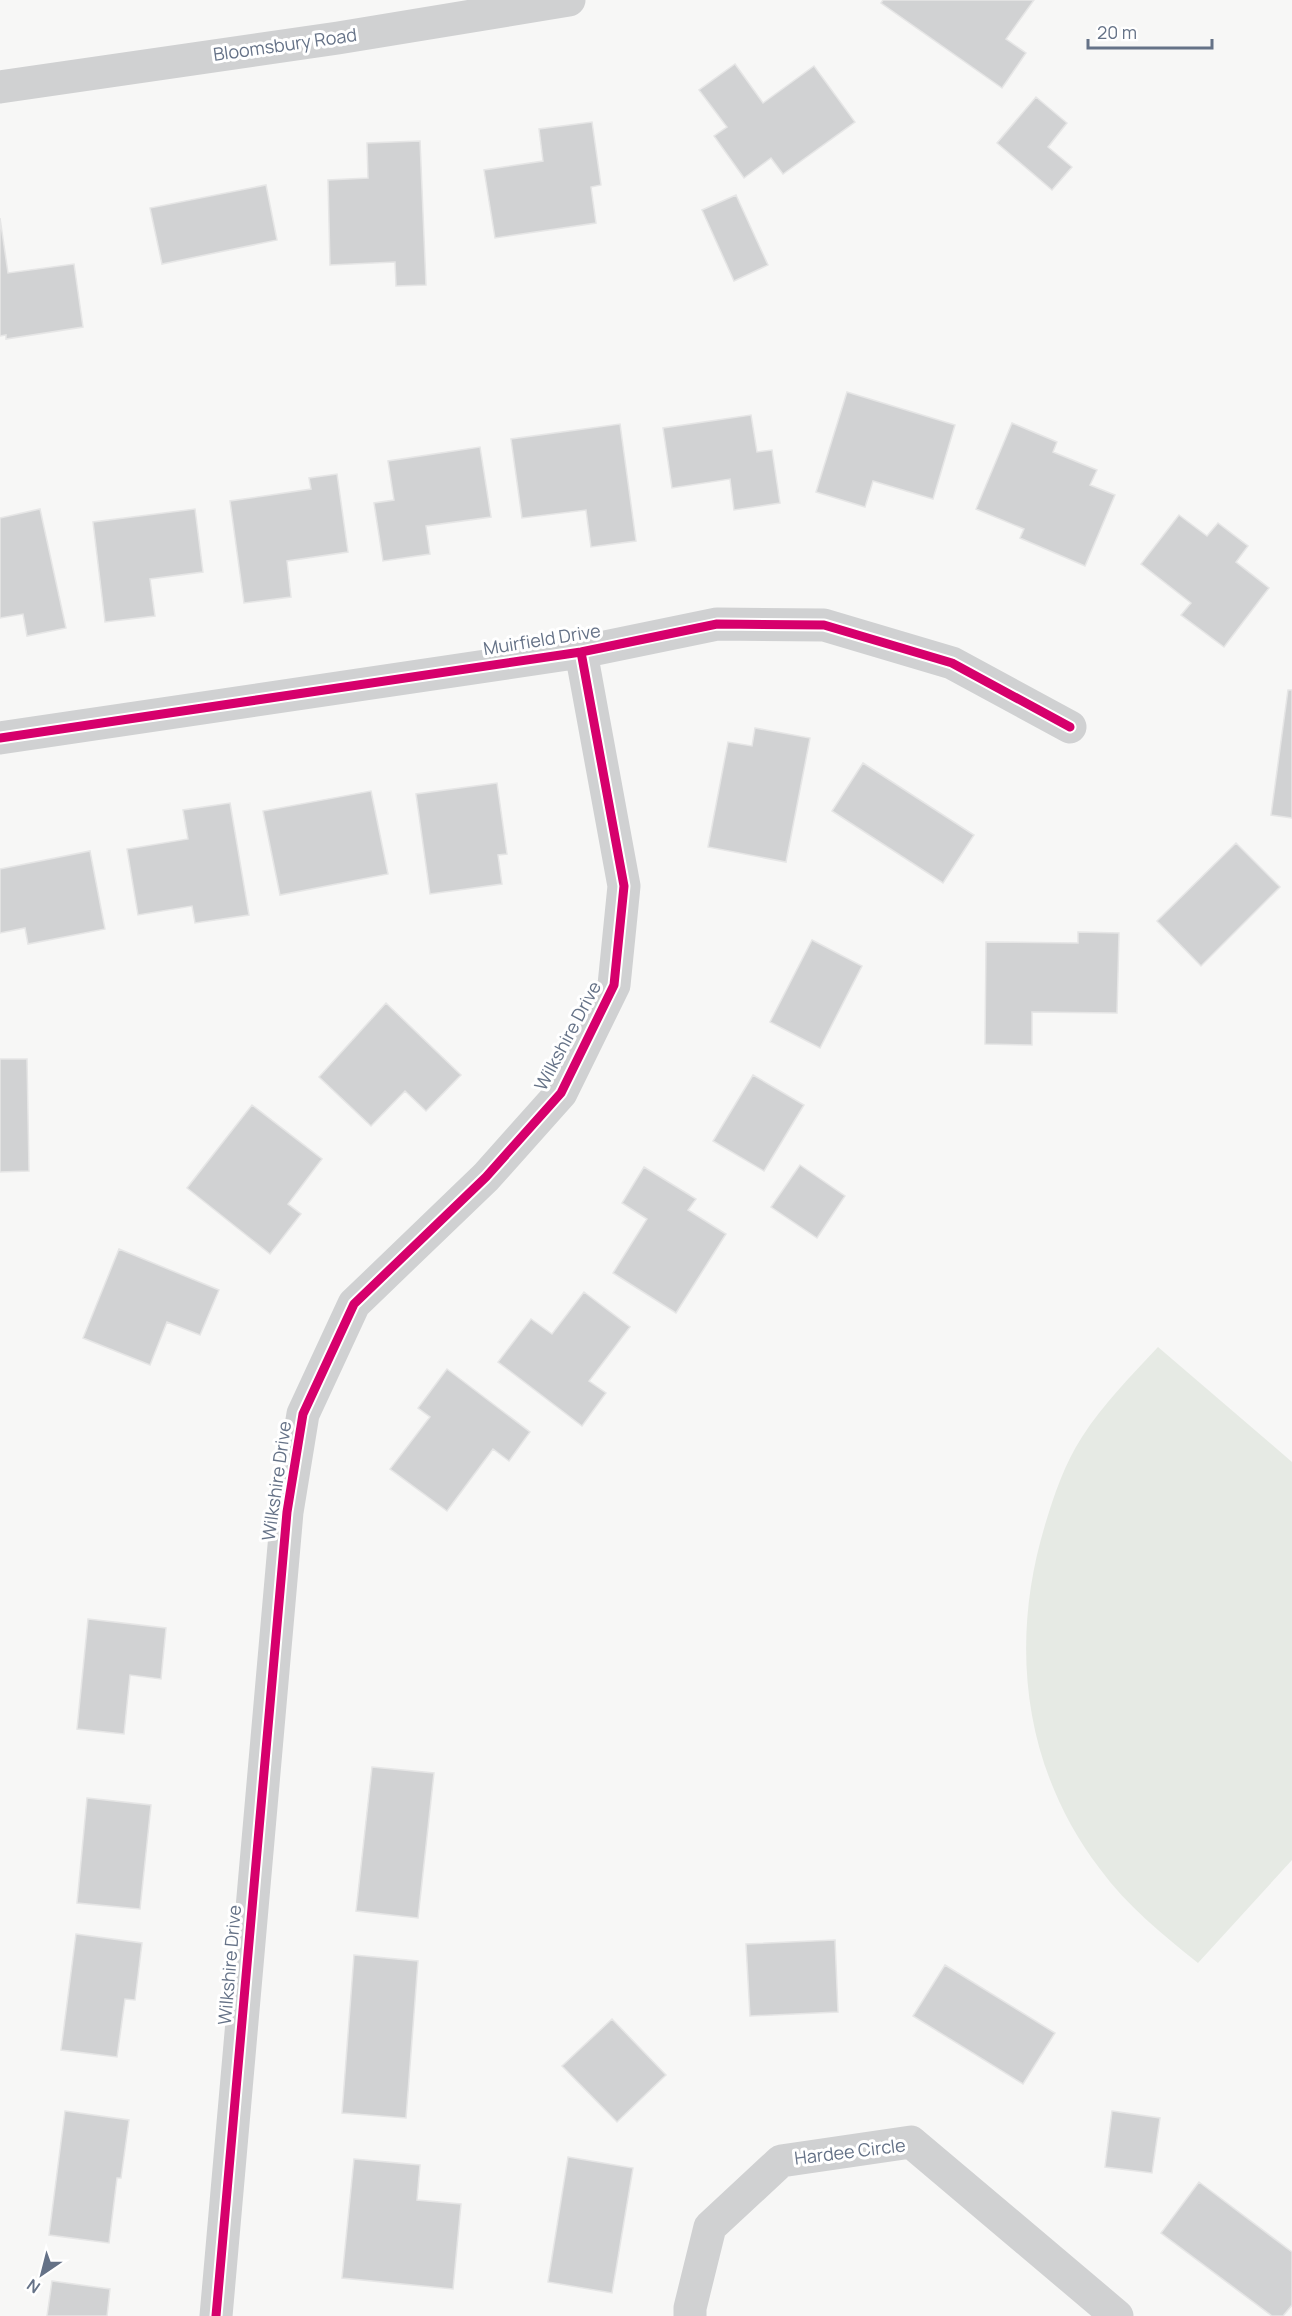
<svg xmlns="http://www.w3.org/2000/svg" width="1292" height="2316" font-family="Manrope,sans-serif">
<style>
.green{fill:#e6eae4}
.building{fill:#d1d2d3;stroke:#e6e6e6;stroke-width:1.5}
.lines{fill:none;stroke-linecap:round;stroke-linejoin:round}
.minor{stroke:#d0d1d2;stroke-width:33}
.cycleway-casing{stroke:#fff;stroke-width:13}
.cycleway{stroke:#d6006c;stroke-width:9}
.labels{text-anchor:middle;stroke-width:6;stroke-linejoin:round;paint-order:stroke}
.street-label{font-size:18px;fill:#657287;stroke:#fff}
</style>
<rect width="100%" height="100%" fill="#f7f7f6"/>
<!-- green -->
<path class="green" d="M1158 1347 1292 1462V1860L1198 1963C1162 1934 1127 1906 1100 1869 1023 1768 1009 1644 1045 1525 1054 1495 1065 1463 1082 1437 1103 1404 1132 1375 1158 1347Z"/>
<!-- building -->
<path class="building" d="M883 0H1034L1006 39 1026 53 1002 88 881 3Z
M735 64 763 103 814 66 855 122 783 174 771 158 744 178 714 136 727 127 699 90Z
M1036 97 1067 123 1048 147 1072 167 1052 190 997 143Z
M592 122 601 185 591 187 596 223 495 238 484 170 543 161 539 129Z
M420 141 426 285 396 286 395 262 330 265 328 180 368 178 367 143Z
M266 185 277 240 162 264 150 208Z
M736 195 768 265 734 281 702 210Z
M0 218 8 273 74 264 83 327 6 339V335L0 336Z
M847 392 955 425 933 499 873 481 865 507 816 492Z
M751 415 757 452 772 450 780 503 734 510 730 479 672 488 663 428Z
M1012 423 1057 442 1053 452 1097 470 1090 485 1115 495 1085 566 1020 538 1024 529 976 509Z
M620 424 636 541 591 547 586 510 522 518 511 439Z
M480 447 491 517 426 526 430 554 383 561 374 503 394 500 388 461Z
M337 474 348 552 287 561 291 597 244 603 230 501 311 489 309 478Z
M40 509 66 628 27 636 23 614 0 618V518Z
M195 509 203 572 150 579 155 616 105 622 93 522Z
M1179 515 1207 536 1218 523 1248 546 1236 562 1269 588 1224 647 1181 615 1191 603 1141 564Z
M1288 690H1292V818L1271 815Z
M755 728 810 738 786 862 708 847 728 742 752 746Z
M863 763 974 835 943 883 832 811Z
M497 783 507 854 498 855 502 884 430 894 416 794Z
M371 791 388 874 280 895 263 811Z
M230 803 249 915 195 923 192 906 138 915 127 849 188 839 183 810Z
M1236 843 1280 887 1201 966 1157 921Z
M90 851 105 929 28 944 25 928 0 933V869Z
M1078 932 1119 933 1117 1013 1032 1012V1045L985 1044 986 942 1078 943Z
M812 940 862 966 820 1048 770 1022Z
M386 1003 461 1075 426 1111 405 1091 371 1126 319 1077Z
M0 1059H27L29 1171 0 1172Z
M753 1075 804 1105 764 1171 713 1141Z
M252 1105 322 1159 288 1204 301 1214 270 1254 187 1188Z
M800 1165 845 1196 817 1238 771 1207Z
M644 1167 696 1199 688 1210 726 1234 676 1313 613 1273 647 1219 622 1203Z
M119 1249 219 1290 200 1335 167 1322 150 1365 83 1338Z
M584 1292 630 1327 589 1381 606 1393 582 1426 498 1362 531 1319 552 1334Z
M447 1369 530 1432 509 1461 493 1449 447 1511 390 1469 430 1417 418 1408Z
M88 1619 166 1628 161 1679 130 1675 124 1734 77 1729Z
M372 1767 434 1773 418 1918 356 1911Z
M87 1798 151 1805 140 1909 77 1903Z
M76 1934 142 1943 135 2000 125 1999 117 2057 61 2050Z
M835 1940 838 2012 750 2016 746 1944Z
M354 1955 418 1961 406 2118 342 2113Z
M945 1965 1055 2033 1023 2084 913 2016Z
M612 2019 666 2075 617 2122 562 2066Z
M65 2111 129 2120 121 2178H117L109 2243 49 2235Z
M1112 2111 1160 2118 1152 2173 1105 2167Z
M568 2157 633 2168 612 2293 548 2282Z
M354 2159 420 2165 417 2200 461 2204 453 2289 342 2278Z
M1199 2182 1292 2252V2305L1283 2316H1272L1161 2233Z
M52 2281 110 2289 107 2316H47Z"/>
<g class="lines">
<!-- minor -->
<path class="minor" d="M0 87 338 38 569 0
M0 738 581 652 717 624 824 625 952 663 1070 727
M216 2316 287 1512 303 1414 354 1304 486 1177 561 1093 614 985 624 886 581 652
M690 2316V2308L710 2227 781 2161 911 2142 1117 2316"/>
<defs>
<path id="cycleway" d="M0 738 581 652 717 624 824 625 952 663 1070 727
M216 2316 287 1512 303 1414 354 1304 486 1177 561 1093 614 985 624 886 581 652"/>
</defs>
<!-- cycleway casing -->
<use href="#cycleway" class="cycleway-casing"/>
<!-- cycleway -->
<use href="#cycleway" class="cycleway"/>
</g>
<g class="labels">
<!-- street labels -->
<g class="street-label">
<text transform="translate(285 45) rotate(-8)" y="6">Bloomsbury Road</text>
<text transform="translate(542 640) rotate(-9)" y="6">Muirfield Drive</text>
<text transform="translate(568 1036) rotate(-62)" y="6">Wilkshire Drive</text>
<text transform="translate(277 1481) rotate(-82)" y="6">Wilkshire Drive</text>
<text transform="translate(230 1965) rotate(-85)" y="6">Wilkshire Drive</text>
<text transform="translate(850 2152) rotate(-7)" y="6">Hardee Circle</text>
</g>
</g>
<!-- north arrow -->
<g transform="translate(42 2274) rotate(215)" stroke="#ffffff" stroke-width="4.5" paint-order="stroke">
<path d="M0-4.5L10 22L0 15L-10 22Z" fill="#657287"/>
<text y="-9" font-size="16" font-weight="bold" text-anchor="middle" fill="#657287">N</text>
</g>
<!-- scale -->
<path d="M1088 39v9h124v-9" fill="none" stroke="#657287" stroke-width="3"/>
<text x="1097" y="39" font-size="18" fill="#657287" stroke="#ffffff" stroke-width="4.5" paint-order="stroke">20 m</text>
</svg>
